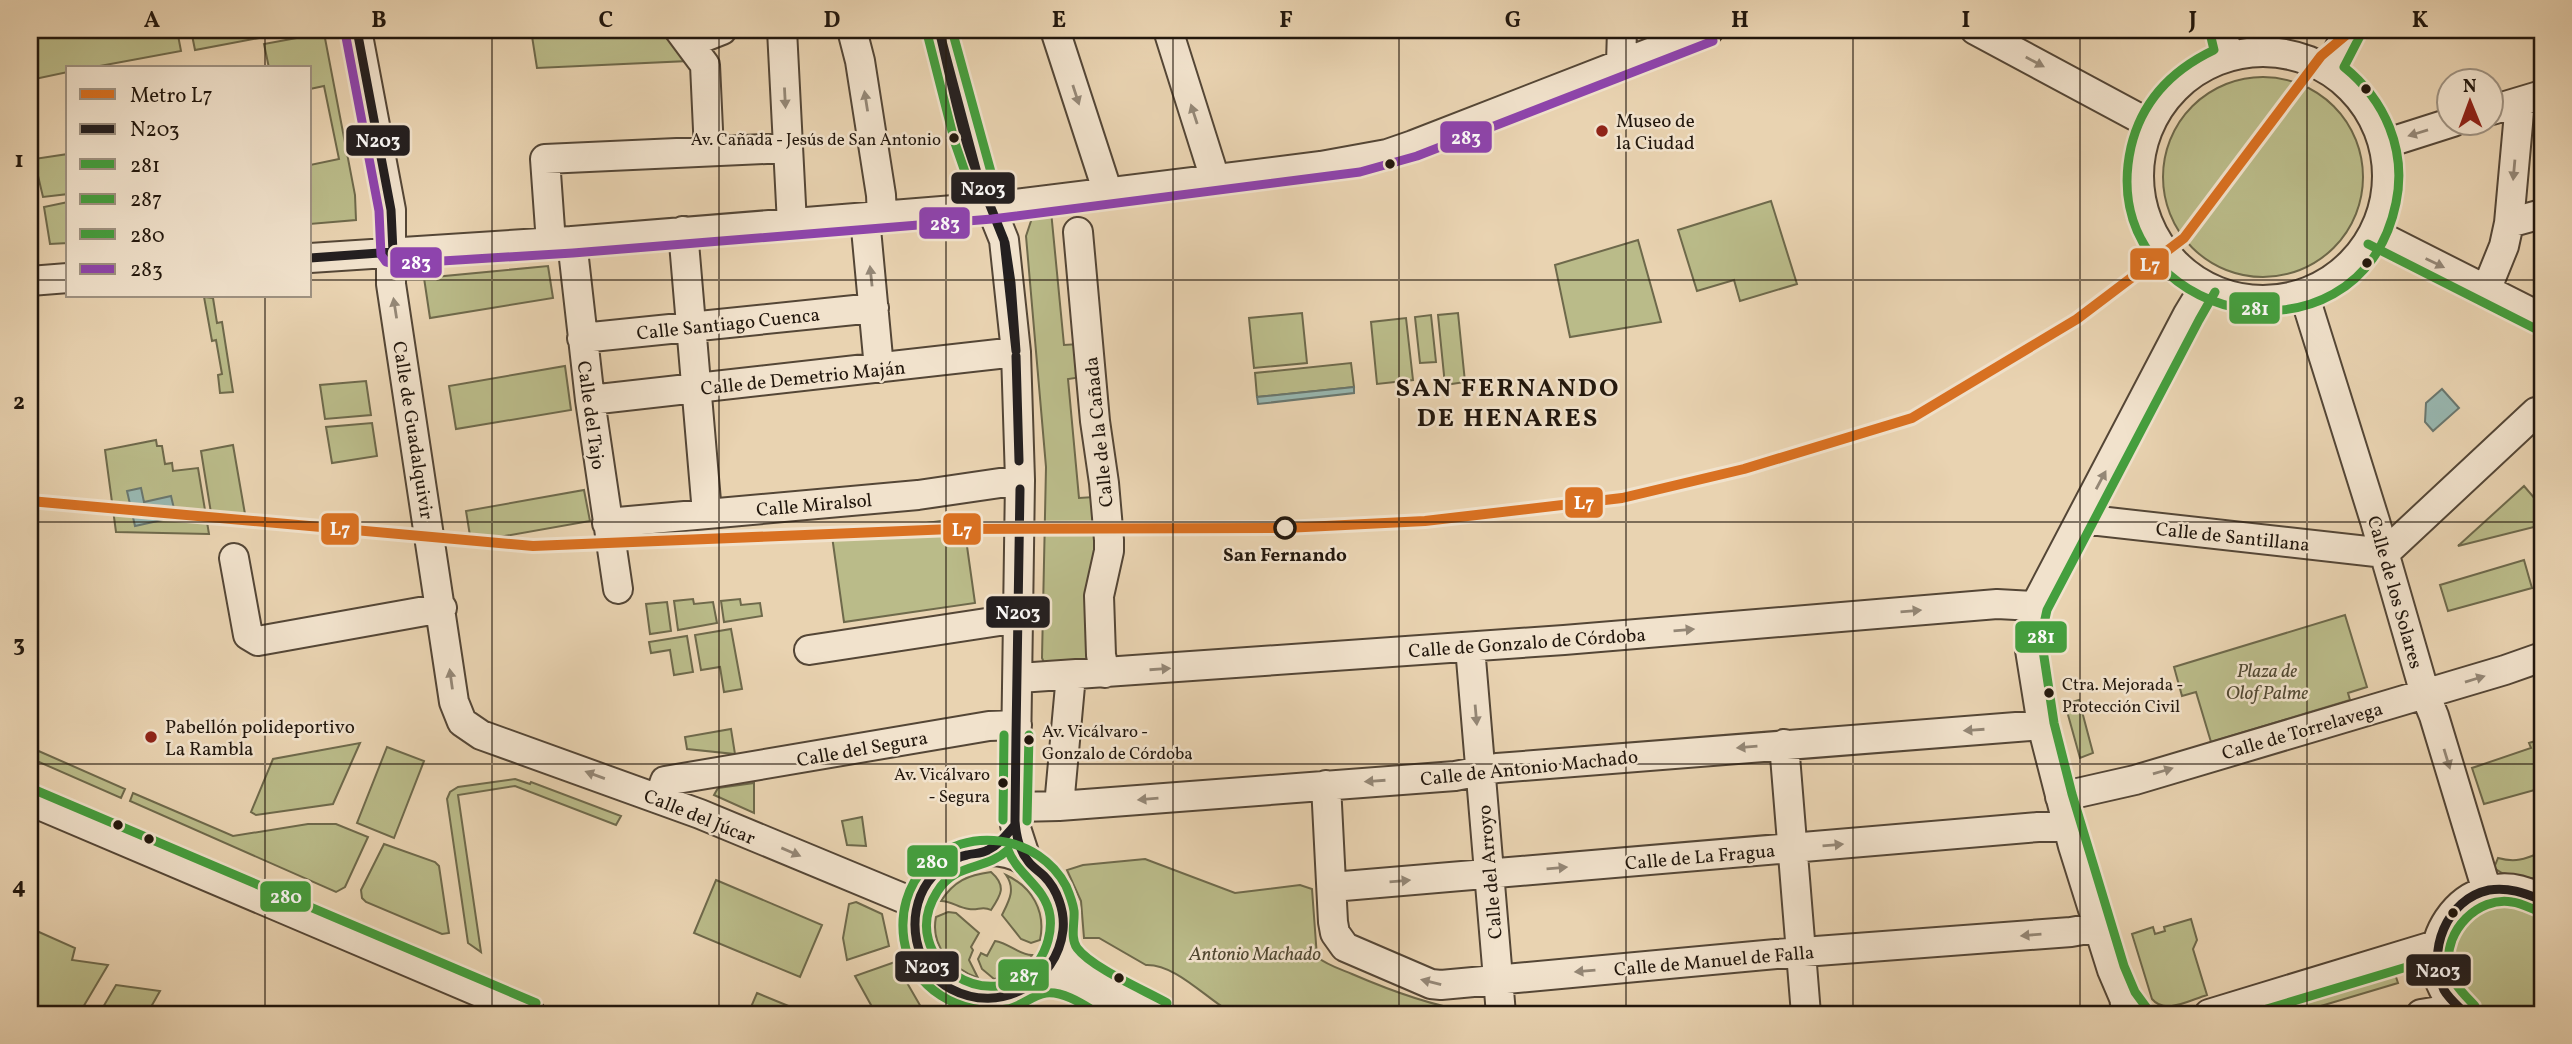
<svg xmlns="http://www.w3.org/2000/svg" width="2572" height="1044" font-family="Vollkorn,serif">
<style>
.green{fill:#babb89;stroke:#6e694b;stroke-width:2}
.water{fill:#98b7b0;stroke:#69776f;stroke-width:2}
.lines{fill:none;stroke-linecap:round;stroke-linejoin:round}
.minor-casing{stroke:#544636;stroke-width:32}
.minor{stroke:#f1e2cc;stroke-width:28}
.bus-1-casing{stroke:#f1e2cc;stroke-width:14}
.bus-2-casing{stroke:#f1e2cc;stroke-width:14}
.bus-3-casing{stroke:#f1e2cc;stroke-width:14}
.bus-4-casing{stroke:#f1e2cc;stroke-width:14}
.bus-5-casing{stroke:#f1e2cc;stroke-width:14}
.bus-1{stroke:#231f20;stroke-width:9}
.bus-2{stroke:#449f3e;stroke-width:9}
.bus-3{stroke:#449f3e;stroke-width:9}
.bus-4{stroke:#449f3e;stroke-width:9}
.bus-5{stroke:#8e44ad;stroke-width:9}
.metro-1-casing{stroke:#f1e2cc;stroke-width:16}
.metro-1{stroke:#d97122;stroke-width:10}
.oneway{fill:#948776}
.grid{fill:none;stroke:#22170d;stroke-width:2;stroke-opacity:0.55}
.bus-dot{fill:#22170d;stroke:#f1e2cc;stroke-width:2.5}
.poi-dot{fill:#8f2418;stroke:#f1e2cc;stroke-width:2.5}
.stop-dot{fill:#f1e2cc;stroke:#22170d;stroke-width:3.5}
.labels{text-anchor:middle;stroke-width:5;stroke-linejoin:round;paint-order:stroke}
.bus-label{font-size:17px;fill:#22170d;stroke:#f1e2cc;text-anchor:end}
.poi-label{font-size:19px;fill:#22170d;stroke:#f1e2cc;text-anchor:start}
.street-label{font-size:19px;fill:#22170d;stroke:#f1e2cc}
.stop-label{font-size:19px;font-weight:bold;fill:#22170d;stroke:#f1e2cc}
.park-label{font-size:19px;font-style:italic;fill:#504832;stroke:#f1e2cc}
.district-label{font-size:26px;font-weight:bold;letter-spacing:2px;fill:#22170d;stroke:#f1e2cc}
.line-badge{stroke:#f1e2cc;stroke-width:2.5}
.badge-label{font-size:19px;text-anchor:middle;font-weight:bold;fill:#fff}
.neatline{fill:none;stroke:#22170d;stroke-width:2.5}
.grid-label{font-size:23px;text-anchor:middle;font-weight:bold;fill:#22170d}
</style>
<rect width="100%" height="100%" fill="#e9d3b1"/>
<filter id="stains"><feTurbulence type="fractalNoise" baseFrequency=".00286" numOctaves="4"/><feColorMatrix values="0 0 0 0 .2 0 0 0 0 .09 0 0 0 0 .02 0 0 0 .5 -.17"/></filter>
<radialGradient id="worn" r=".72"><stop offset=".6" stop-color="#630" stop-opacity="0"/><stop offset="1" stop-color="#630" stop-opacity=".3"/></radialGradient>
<!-- green -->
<path class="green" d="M30 30H177L181 51 89 68H68V72L30 80Z
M191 30H301L195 50Z
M531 30H672L688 61 537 68Z
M324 33 355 195 356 220 310 224V165L339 159 324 86 310 89V68H269L264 44Z
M2163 177a100 100 0 1 1 200 0a100 100 0 1 1-200 0Z
M68 154V194L43 197 34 159Z
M1771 201 1797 284 1740 301 1734 280 1697 291 1678 230Z
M68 202V243L50 244 44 207Z
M1051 211 1064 345 1079 344 1082 377 1068 379 1079 498 1094 497 1098 540 1089 660 1045 665 1042 658 1046 467 1026 236 1032 218Z
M1638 240 1661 322 1570 337 1555 265Z
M548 266 553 298 430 318 424 278Z
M204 297 213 298 217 323 222 322 233 392 220 393 218 375 222 374 216 340 212 341Z
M1302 313 1307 363 1254 368 1249 318Z
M1458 313 1465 382 1445 385 1438 315Z
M1431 315 1436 362 1420 363 1415 317Z
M1406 318 1413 380 1377 384 1371 322Z
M1351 363 1354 387 1257 397 1255 373Z
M565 366 571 410 456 429 449 386Z
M366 381 371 415 325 419 320 385Z
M372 423 377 456 332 463 326 427Z
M156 440 157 446H162L165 464 172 463 173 471 198 468 209 534 116 532 105 450Z
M233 445 245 514 212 519 201 451Z
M2524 486 2542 507V525L2458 546Z
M584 490 590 521 471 542 466 511Z
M963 518 975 603 844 622 832 536Z
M2524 560 2532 588 2448 611 2440 585Z
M693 599 694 604 713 602 717 623 678 630 674 601Z
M740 599 741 605 760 603 762 616 724 622 721 601Z
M667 602 671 631 650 634 646 604Z
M2345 615 2367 687 2348 693 2350 700 2211 742 2196 692 2182 696 2174 667Z
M731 629 742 689 724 692 720 667 701 670 695 635Z
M687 636 693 672 674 675 670 650 651 653 649 642Z
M2079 700 2093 753 2080 758 2065 704Z
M731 729 735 754 687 749 685 737Z
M2542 739V788L2484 804 2472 768 2531 748 2529 743Z
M360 743 333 804 256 815 251 812 273 759Z
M387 747 424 761 394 838 357 823Z
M34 749 125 789 121 798 30 758Z
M515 779 530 784 531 782 621 816 616 825 515 786 458 795 481 952 468 943 447 799 450 792 458 787Z
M754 783V813L714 795 718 788Z
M133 793 233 836 308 824H336L368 837 345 887 336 892 130 801Z
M862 817 866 846 847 845 842 821Z
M384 844 435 862 439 866 449 933 442 934 366 902 362 898 361 890Z
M2542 852V880L2502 873 2494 868 2498 858C2516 863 2525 859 2542 852Z
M1145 859 1235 893 1300 885 1312 889 1317 957C1327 965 1340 969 1352 974 1389 990 1428 1005 1468 1011L1469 1014H1234C1208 1001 1177 964 1146 965L1099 938H1084L1081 901 1067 870 1083 865Z
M991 872C1007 886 1001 895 991 910 982 905 978 911 969 909 958 908 952 901 941 901 954 881 968 875 991 872Z
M1006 875C1032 887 1046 911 1040 940L1031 943 1021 939 1002 915C1009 901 1016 889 1006 875Z
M716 880 822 925 800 977 694 933Z
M2507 901 2542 915V1000C2536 1004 2530 1009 2523 1012 2482 1027 2441 985 2450 944 2451 939 2455 934 2457 930 2463 919 2473 909 2485 904 2491 902 2500 902 2507 901Z
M856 902 882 914 889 946 847 960 843 938 849 904Z
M948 912 956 913 979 933 971 947 973 950 969 960 978 978C952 968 930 947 936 917Z
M2191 919 2197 940 2193 949 2207 995C2190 1000 2165 1015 2152 999L2132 934 2153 927 2155 934 2165 931 2164 927Z
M30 928 75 948 72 960 108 965 79 1014H30Z
M995 941C1009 943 1019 955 1032 955 1024 970 1010 975 994 979L982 969 978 959 981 953 987 956Z
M895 962 921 1007V1014H876L855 976Z
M2395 974 2398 983 2294 1014H2261Z
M116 985 160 991 147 1014H99Z
M757 993 808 1014H748Z"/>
<!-- water -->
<path class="water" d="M1354 387V393L1258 404 1257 397Z
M2442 389 2459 408 2433 431 2425 422 2426 403Z
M141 488 144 502 171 496 176 517 135 526 127 491Z"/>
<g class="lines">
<defs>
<path id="minor" d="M357 30 391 210V284L454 702 462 722 481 735 700 814 917 904
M679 30 705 65 709 151
M782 30 792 224
M852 30 860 61 881 195 882 217
M939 30 977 173 1004 240 1016 352 1020 480 1015 825 1027 862
M1055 30 1108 193
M1168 30 1215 179
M1975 30 2150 124
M2222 30 2228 57
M689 40 694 41 722 30
M2139 176a124 124 0 1 1 248 0a124 124 0 1 1-248 0Z
M1621 63 1622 30
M2328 70 2349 30
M2492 110 2542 95
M2384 144 2453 122
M865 218 879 368
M2509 223 2542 214
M683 231 707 513
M1078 232 1095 421 1104 483 1109 540V551L1099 596 1101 655 1105 673
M2374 233 2542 318
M572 241 590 400 618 589
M551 243 545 159 787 148
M310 258 572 241 991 207 1321 166 1387 154 1413 145 1709 30
M30 281 68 278
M2487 288 2504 246 2509 223 2520 102
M2304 294 2375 521 2425 694 2434 716 2487 891
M582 338 874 308
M590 400 1016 352
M2081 519 2385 553
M607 523 918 495 1020 480
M2385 553 2536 412
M234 558 248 635 258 641 442 608
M1470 647 1501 1014
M809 650 1019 618
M1019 678 1564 640 1997 604 2035 606
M1784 744 1806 1014
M1326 785 1333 922 1335 933 1345 947 1431 984 1441 985 1776 954 2071 932 2099 927
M2060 797 2135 780 2505 670 2542 657
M659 799 665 781 989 726 1017 725
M30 801 531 1014
M1059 806 1071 675
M1015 807 1059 806 1455 776 1497 768 2042 725
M915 925a74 74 0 1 1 148 0a74 74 0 1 1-148 0Z
M1332 887 2038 827H2068
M1061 942C1073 970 1134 998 1161 1014
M1038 980 1074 985 1122 1014
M2127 1014 2124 998 2112 970 2073 846 2042 725 2030 650 2029 636 2035 606 2188 314 2205 286
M2209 1014 2436 945
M2421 1014 2457 1008
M2466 1014C2393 961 2466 853 2542 900"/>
</defs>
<!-- minor casing -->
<use href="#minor" class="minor-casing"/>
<!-- minor -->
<use href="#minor" class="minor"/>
<defs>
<path id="bus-1" d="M357 30 391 210 393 252
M939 30 977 173 983 188C961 138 952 83 939 30Z
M983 188 1005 243 1011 283 1016 351
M983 188 1004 240 1016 351
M310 258 393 252
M1016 356 1019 461
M1016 356 1019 461
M1016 735 1020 489
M1016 735 1020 489
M1015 821C1016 835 1019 850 1028 861 1032 867 1038 870 1044 876 1057 889 1065 911 1063 930 1057 983 1000 1015 951 989 914 969 904 916 928 882 937 870 952 858 967 855 974 853 981 854 988 850 999 845 1007 834 1015 825Z
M1015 821 1016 735
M1015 821 1016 735
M2466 1014C2459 1007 2449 999 2444 990 2426 952 2446 899 2489 890 2509 887 2524 893 2542 900"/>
<path id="bus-2" d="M2210 33 2214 50C2172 70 2142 100 2131 147 2092 322 2359 381 2396 203 2407 150 2385 100 2344 67L2360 36
M2368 244 2536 329
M2475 1006C2464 994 2451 983 2449 965 2444 931 2478 896 2512 902 2521 903 2530 908 2538 911
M2146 1007 2135 992 2124 966 2072 794 2054 723 2041 637 2047 610 2199 320 2215 292
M2250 1014 2440 957"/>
<path id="bus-3" d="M952 30 994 183
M927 33 955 143 972 192
M1003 820 1004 735
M1027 821 1029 735
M1008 850C1018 876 1046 887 1050 916 1052 932 1047 949 1038 962 994 1022 894 960 937 892 955 862 985 871 1008 850Z"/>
<path id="bus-4" d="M35 790 536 1003
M1099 1014C1084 1005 1064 991 1046 993 1032 995 1021 1007 1007 1009 961 1017 911 988 904 940 900 913 907 886 926 866 965 824 1039 835 1066 886 1069 893 1073 903 1074 911 1075 922 1070 938 1077 948 1092 968 1144 990 1167 1003"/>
<path id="bus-5" d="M345 32 379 211 381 255 386 262 393 264 573 253 992 219 1360 172 1417 156 1713 41"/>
</defs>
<!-- bus-1 casing -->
<use href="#bus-1" class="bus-1-casing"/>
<!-- bus-2 casing -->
<use href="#bus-2" class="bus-2-casing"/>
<!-- bus-3 casing -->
<use href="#bus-3" class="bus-3-casing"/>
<!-- bus-4 casing -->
<use href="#bus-4" class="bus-4-casing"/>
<!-- bus-5 casing -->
<use href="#bus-5" class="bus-5-casing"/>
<!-- bus-1 -->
<use href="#bus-1" class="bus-1"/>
<!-- bus-2 -->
<use href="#bus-2" class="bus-2"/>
<!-- bus-3 -->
<use href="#bus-3" class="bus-3"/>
<!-- bus-4 -->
<use href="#bus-4" class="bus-4"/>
<!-- bus-5 -->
<use href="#bus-5" class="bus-5"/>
<defs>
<path id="metro-1" d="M30 501 533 546 952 529 1285 528 1425 521 1622 498 1744 469 1912 418 2077 319 2184 238 2321 56 2352 30"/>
</defs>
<!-- metro-1 casing -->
<use href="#metro-1" class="metro-1-casing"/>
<!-- metro-1 -->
<use href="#metro-1" class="metro-1"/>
</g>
<!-- one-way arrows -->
<defs><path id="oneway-solid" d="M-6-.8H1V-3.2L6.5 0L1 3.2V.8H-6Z" transform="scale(1.75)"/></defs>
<g class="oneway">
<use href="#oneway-solid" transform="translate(2035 62) rotate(28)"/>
<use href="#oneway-solid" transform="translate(1076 95) rotate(72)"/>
<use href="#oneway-solid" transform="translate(785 98) rotate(87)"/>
<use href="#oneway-solid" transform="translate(866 101) rotate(-99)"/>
<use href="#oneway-solid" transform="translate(1194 114) rotate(-108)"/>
<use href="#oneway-solid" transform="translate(2418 133) rotate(163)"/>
<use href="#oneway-solid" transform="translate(2514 170) rotate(95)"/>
<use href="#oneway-solid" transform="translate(2435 263) rotate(26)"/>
<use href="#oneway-solid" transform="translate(871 276) rotate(-96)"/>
<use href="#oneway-solid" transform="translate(395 308) rotate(-99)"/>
<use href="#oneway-solid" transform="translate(2101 480) rotate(-62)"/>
<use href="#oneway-solid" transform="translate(1911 611) rotate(-5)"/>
<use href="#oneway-solid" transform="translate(1684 630) rotate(-5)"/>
<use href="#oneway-solid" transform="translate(1160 669) rotate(-4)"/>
<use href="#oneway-solid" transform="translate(451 679) rotate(-98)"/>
<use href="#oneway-solid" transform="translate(2475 679) rotate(-17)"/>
<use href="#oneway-solid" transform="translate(1476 715) rotate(85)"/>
<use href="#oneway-solid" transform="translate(1974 730) rotate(176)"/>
<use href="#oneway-solid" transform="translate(1747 747) rotate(175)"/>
<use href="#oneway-solid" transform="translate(2447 759) rotate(73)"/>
<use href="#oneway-solid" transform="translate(2163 771) rotate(-16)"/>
<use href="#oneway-solid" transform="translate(595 775) rotate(-160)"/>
<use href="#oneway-solid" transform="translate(1375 781) rotate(176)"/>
<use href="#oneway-solid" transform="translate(1148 799) rotate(175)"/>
<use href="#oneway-solid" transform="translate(1833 845) rotate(-5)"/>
<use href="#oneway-solid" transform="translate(791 852) rotate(23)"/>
<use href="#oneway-solid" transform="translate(1557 868) rotate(-5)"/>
<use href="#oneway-solid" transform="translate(1400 881) rotate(-5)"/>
<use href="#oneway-solid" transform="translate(2031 935) rotate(175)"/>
<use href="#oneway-solid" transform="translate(1585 971) rotate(175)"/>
<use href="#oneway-solid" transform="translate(1431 982) rotate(-166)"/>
</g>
<!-- grid -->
<path class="grid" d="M265 30V68M492 30V1014M719 30V1014M946 30V1014M1173 30V1014M1399 30V1014M1626 30V1014M1853 30V1014M2080 30V1014M2307 30V1014M30 280H68M310 280H2542M265 296V1014M30 522H2542M30 764H2542"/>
<!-- markers -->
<g class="bus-dot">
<circle cx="2366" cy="89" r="6"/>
<circle cx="954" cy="138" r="6"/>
<circle cx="1390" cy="164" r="6"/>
<circle cx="2367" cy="263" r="6"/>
<circle cx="2049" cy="693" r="6"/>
<circle cx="1029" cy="740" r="6"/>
<circle cx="1003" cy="783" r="6"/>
<circle cx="118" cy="825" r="6"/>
<circle cx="149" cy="839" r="6"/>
<circle cx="2453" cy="913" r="6"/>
<circle cx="1119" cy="978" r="6"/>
</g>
<g class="poi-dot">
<circle cx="1602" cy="131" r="7"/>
<circle cx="151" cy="737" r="7"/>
</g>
<circle class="stop-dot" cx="1285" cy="528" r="10"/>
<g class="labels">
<!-- bus labels -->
<g class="bus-label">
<text x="941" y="145">Av. Cañada - Jesús de San Antonio</text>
<text x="2062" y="690" text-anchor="start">Ctra. Mejorada -<tspan x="2062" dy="22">Protección Civil</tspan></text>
<text x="1042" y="737" text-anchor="start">Av. Vicálvaro -<tspan x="1042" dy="22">Gonzalo de Córdoba</tspan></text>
<text x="990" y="780">Av. Vicálvaro<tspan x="990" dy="22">- Segura</tspan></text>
</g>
<!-- poi labels -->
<g class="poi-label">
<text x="1616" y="127">Museo de<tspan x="1616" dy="22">la Ciudad</tspan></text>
<text x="165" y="733">Pabellón polideportivo<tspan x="165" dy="22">La Rambla</tspan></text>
</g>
<!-- street labels -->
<g class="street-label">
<text transform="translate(728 323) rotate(-6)" y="7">Calle Santiago Cuenca</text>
<text transform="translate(803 377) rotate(-6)" y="7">Calle de Demetrio Maján</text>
<text transform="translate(592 415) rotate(82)" y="7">Calle del Tajo</text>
<text transform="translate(414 430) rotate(81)" y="7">Calle de Guadalquivir</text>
<text transform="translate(1098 432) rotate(-96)" y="7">Calle de la Cañada</text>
<text transform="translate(814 504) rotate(-5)" y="7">Calle Miralsol</text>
<text transform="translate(2233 536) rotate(6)" y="7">Calle de Santillana</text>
<text transform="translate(2396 592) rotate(74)" y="7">Calle de los Solares</text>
<text transform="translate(1527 642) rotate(-4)" y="7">Calle de Gonzalo de Córdoba</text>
<text transform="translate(2302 730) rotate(-16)" y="7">Calle de Torrelavega</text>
<text transform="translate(862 748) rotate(-10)" y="7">Calle del Segura</text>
<text transform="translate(1529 767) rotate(-6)" y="7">Calle de Antonio Machado</text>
<text transform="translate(700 816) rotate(22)" y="7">Calle del Júcar</text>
<text transform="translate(1700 856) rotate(-5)" y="7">Calle de La Fragua</text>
<text transform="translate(1489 872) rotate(-95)" y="7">Calle del Arroyo</text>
<text transform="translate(1714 960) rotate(-5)" y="7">Calle de Manuel de Falla</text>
</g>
<!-- stop labels -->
<g class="stop-label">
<text x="1285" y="561">San Fernando</text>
</g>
<!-- park labels -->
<g class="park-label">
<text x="2267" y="677">Plaza de<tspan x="2267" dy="22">Olof Palme</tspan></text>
<text x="1255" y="960">Antonio Machado</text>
</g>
<!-- district labels -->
<g class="district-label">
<text x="1508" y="396">SAN FERNANDO<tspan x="1508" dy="30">DE HENARES</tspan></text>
</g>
</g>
<g class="line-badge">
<rect x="1439" y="120" width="54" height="34" rx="7" fill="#8e44ad"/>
<rect x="345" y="124" width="66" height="33" rx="7" fill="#231f20"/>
<rect x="950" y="171" width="66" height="34" rx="7" fill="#231f20"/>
<rect x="918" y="206" width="53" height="34" rx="7" fill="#8e44ad"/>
<rect x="389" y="246" width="54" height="33" rx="7" fill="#8e44ad"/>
<rect x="2129" y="247" width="41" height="34" rx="7" fill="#d97122"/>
<rect x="2228" y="291" width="53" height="34" rx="7" fill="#449f3e"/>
<rect x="1564" y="486" width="40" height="33" rx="7" fill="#d97122"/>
<rect x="320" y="512" width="40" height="34" rx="7" fill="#d97122"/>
<rect x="942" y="512" width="40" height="34" rx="7" fill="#d97122"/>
<rect x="985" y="595" width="66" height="34" rx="7" fill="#231f20"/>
<rect x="2014" y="620" width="54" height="34" rx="7" fill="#449f3e"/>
<rect x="906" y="844" width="53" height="34" rx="7" fill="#449f3e"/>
<rect x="259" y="880" width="53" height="33" rx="7" fill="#449f3e"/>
<rect x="894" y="950" width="66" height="33" rx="7" fill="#231f20"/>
<rect x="2405" y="953" width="67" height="34" rx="7" fill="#231f20"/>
<rect x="997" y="958" width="53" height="34" rx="7" fill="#449f3e"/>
</g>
<g class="badge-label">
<text x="1466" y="144">283</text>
<text x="378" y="147">N203</text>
<text x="983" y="195">N203</text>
<text x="945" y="230">283</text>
<text x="416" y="269">283</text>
<text x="2150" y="271">L7</text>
<text x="2255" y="315">281</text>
<text x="1584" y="509">L7</text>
<text x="340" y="535">L7</text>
<text x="962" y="536">L7</text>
<text x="1018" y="619">N203</text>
<text x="2041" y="643">281</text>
<text x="932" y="868">280</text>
<text x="286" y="903">280</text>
<text x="927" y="973">N203</text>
<text x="2438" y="977">N203</text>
<text x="1024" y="982">287</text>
</g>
<!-- margin -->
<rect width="2572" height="1044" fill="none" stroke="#e9d3b1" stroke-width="77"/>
<!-- legend -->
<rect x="66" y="66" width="245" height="231" fill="#f1e2cc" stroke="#9e9180" stroke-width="2"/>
<rect x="80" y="89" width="35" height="10" fill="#d97122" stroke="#9e9180" stroke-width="2"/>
<text x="130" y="102" font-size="21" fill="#22170d">Metro L7</text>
<rect x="80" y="124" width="35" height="10" fill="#231f20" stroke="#9e9180" stroke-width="2"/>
<text x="130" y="136" font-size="21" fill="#22170d">N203</text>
<rect x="80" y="159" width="35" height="10" fill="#449f3e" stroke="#9e9180" stroke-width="2"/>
<text x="130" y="172" font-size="21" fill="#22170d">281</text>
<rect x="80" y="194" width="35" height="10" fill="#449f3e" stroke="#9e9180" stroke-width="2"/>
<text x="130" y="206" font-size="21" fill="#22170d">287</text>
<rect x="80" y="229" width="35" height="10" fill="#449f3e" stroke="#9e9180" stroke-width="2"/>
<text x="130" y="242" font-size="21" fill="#22170d">280</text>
<rect x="80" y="264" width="35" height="10" fill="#8e44ad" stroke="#9e9180" stroke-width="2"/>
<text x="130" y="276" font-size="21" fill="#22170d">283</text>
<!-- north arrow -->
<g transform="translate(2470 102) rotate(359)"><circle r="33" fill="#f1e2cc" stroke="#9e9180" stroke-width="2"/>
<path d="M0-5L12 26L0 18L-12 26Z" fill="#8f2418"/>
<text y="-10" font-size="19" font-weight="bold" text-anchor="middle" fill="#22170d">N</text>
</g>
<rect x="38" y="38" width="2496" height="968" class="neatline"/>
<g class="grid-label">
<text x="152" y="27">A</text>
<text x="379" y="27">B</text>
<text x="606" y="27">C</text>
<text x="832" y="27">D</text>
<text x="1059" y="27">E</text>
<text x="1286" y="27">F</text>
<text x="1513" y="27">G</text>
<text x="1740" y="27">H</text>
<text x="1966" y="27">I</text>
<text x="2193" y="27">J</text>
<text x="2420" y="27">K</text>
<text x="19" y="167">1</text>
<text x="19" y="409">2</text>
<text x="19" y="651">3</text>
<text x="19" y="893">4</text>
</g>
<rect width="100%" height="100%" filter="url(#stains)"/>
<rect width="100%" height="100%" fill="url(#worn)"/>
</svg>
